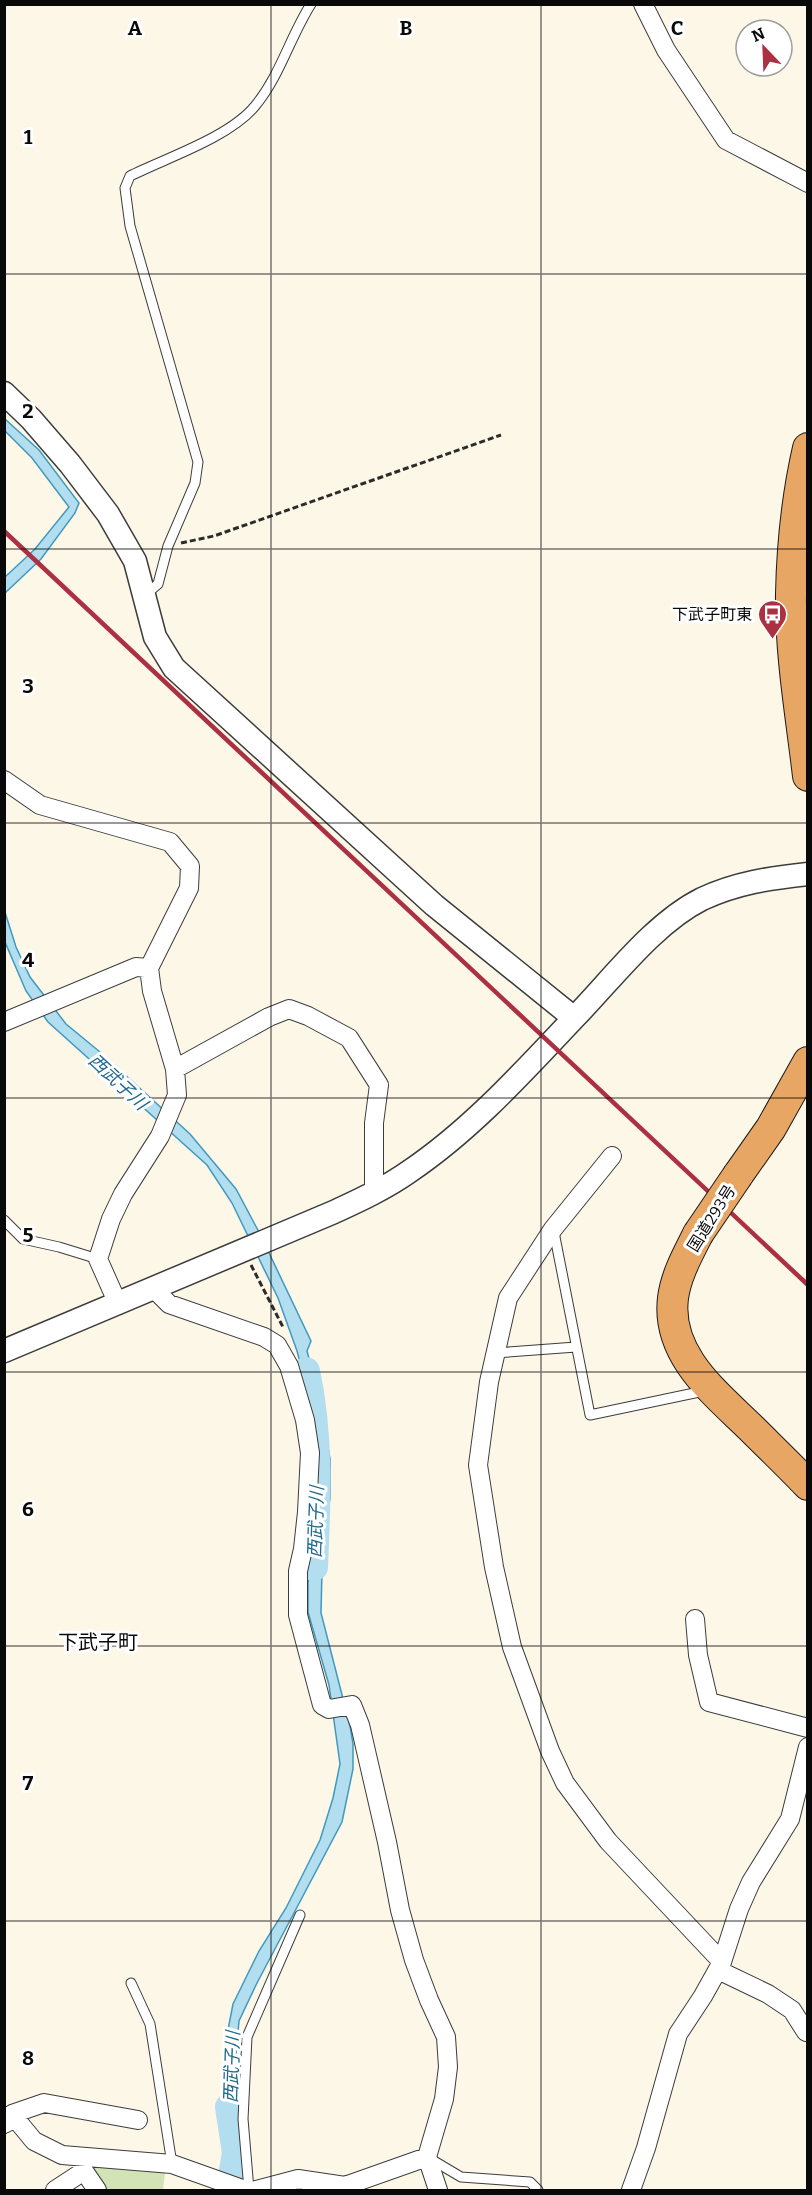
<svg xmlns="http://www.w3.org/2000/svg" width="812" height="2195" font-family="Bitter,'Noto Sans JP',serif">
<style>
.green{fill:#d2e3b6}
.water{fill:#b2deef;stroke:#4099bf;stroke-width:1.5}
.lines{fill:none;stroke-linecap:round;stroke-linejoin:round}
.river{stroke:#b2deef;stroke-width:28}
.service-casing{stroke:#3c3c3c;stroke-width:11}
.minor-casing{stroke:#3c3c3c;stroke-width:20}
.tertiary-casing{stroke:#3c3c3c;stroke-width:25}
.trunk-casing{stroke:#1a1a1a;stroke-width:32}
.path{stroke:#2b2b2b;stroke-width:3;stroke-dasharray:6 3;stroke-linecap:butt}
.service{stroke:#fff;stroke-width:9}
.minor{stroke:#fff;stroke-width:18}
.tertiary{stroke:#fff;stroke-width:22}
.trunk{stroke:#e8a664;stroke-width:30}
.rail{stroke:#ab3042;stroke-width:4.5}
.trunk-bridge-casing{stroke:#1a1a1a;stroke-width:32;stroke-linecap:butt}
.trunk-bridge{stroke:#e8a664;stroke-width:30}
.grid{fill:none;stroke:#090909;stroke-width:1.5;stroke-opacity:0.55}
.labels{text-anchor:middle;stroke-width:6;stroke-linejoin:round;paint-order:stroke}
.poi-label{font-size:16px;fill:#090909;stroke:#fff;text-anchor:end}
.street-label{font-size:16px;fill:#090909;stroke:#fff}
.water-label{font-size:18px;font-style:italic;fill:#20698d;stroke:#fff}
.quarter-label{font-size:20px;fill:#090909;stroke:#fff}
.grid-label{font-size:20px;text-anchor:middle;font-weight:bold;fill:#090909;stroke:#fff;stroke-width:6;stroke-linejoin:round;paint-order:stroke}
</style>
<rect width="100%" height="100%" fill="#fdf7e8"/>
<!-- green -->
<path class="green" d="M91 2165 165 2173 163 2190H106Z"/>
<!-- water -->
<path class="water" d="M5 419 39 450 79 503 75 513 41 559 5 593V577L35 549 69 507 32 458 5 431Z
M4 909 16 947 30 977 66 1024 100 1052 190 1134 236 1189 260 1234 311 1341 307 1351 320 1400 330 1459V1499L323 1530 321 1613 350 1726 353 1744V1769L342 1822 257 1983 239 2021 232 2096 236 2174 239 2190H228L225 2160 223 2074 226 2040 233 2004 259 1951 286 1908 320 1840 333 1798 340 1764 329 1685 308 1612V1583L318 1513 321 1476 315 1417 297 1351 278 1298 232 1203 207 1165 48 1022 26 991 5 942Z"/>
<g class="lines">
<!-- river -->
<path class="river" d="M306 1371C320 1436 317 1501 314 1567
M229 2107 236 2153 232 2176 236 2190"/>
<defs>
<path id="service" d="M145 595 158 584 168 546 195 483 198 462 130 226 125 188 130 176C166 158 230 137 255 106 280 76 290 37 311 4
M4 1220 23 1239 59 1247 98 1259
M554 1232 590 1415 704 1391
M495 1353 576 1347
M131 1983 150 2024 172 2164
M429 2158 461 2177 530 2182 538 2190
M249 2190 243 2119 247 2037 300 1915"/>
<path id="minor" d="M643 4 666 50 726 140 808 183
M4 780 40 805 170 842 190 866 189 888 149 968 136 967 4 1022
M175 1069 269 1017 289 1009 308 1016 349 1038 379 1085 374 1123V1193
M612 1156 553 1229 508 1298 489 1382 478 1465 494 1567 512 1647 550 1751 565 1783 608 1841 722 1962
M154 1289 169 1304 264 1337 277 1345 289 1366 305 1420 310 1453 307 1512 303 1549 298 1571V1615L322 1705 329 1709 352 1705 360 1725 387 1842 400 1910 414 1960 429 2000 446 2037 448 2067 444 2099 427 2157 438 2190
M118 1304 98 1259 111 1219 123 1194 160 1136 177 1095 175 1069 152 991 149 968
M695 1619 698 1655 709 1702 808 1728
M718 1970 768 1994 792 2010 806 2032
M12 2114 44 2103 138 2120
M4 2124 15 2118 34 2141 62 2155 172 2164 245 2190
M55 2190 84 2171 97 2190
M256 2190 298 2179 345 2186 427 2157
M631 2190 646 2148 678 2034 703 1996 722 1962 739 1909 751 1882 790 1819 808 1747"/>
<path id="tertiary" d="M4 393 31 419 70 464 108 514 135 561 155 637 174 668 434 905 574 1018
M4 1351 334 1212C360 1200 386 1188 410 1171 472 1129 524 1071 576 1016 613 978 654 923 702 899 736 883 770 878 808 874"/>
<path id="trunk" d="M808 448C797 496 792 545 791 594 790 654 801 716 808 776
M738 1175 771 1128 808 1062
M698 1234C688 1254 676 1275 673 1298 666 1354 714 1392 749 1426 769 1446 789 1465 808 1485"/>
</defs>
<!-- service casing -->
<use href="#service" class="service-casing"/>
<!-- minor casing -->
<use href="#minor" class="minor-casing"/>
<!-- tertiary casing -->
<use href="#tertiary" class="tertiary-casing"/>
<!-- trunk casing -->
<use href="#trunk" class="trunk-casing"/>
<!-- path -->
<path class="path" d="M181 543 214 536 501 435
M251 1265 284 1329"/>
<!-- service -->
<use href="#service" class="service"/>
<!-- minor -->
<use href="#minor" class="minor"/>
<!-- tertiary -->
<use href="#tertiary" class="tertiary"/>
<!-- trunk -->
<use href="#trunk" class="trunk"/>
<!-- rail -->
<path class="rail" d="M4 531 808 1285"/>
<defs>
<path id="trunk-bridge" d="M698 1234 738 1175"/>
</defs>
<!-- trunk-bridge casing -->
<use href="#trunk-bridge" class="trunk-bridge-casing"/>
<!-- trunk-bridge -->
<use href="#trunk-bridge" class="trunk-bridge"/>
</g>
<!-- grid -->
<path class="grid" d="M271 4V2190M541 4V2190M4 274H808M4 549H808M4 823H808M4 1098H808M4 1372H808M4 1646H808M4 1921H808"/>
<!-- icons -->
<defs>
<symbol id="bus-pin" viewBox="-11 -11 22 30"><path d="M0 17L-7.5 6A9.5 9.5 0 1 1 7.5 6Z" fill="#ab3042" stroke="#fff"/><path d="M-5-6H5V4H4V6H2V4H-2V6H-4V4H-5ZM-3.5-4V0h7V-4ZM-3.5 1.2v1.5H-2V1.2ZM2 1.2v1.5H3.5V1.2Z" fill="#fff"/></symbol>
</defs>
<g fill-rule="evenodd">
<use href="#bus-pin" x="756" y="598" width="33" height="45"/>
</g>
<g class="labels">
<!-- poi labels -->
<g class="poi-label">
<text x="752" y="620">下武子町東</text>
</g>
<!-- street labels -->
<g class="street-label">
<text transform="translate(711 1218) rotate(-58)" y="6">国道293号</text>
</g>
<!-- water labels -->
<g class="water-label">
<text transform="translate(118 1082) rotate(43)" y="6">西武子川</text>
<text transform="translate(316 1522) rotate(-88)" y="6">西武子川</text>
<text transform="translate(232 2067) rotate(-88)" y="6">西武子川</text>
</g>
<!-- quarter labels -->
<g class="quarter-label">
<text x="98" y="1649">下武子町</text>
</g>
</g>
<g class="grid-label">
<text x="135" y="35">A</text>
<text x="406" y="35">B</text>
<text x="677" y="35">C</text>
<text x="28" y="144">1</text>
<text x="28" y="418">2</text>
<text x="28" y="693">3</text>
<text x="28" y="967">4</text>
<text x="28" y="1242">5</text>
<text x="28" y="1516">6</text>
<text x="28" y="1790">7</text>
<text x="28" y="2065">8</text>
</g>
<!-- border -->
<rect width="812" height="2195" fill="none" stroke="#090909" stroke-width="12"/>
<!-- north arrow -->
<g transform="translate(764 48) rotate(337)"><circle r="28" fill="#ffffff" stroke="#9d9d9d" stroke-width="1.5"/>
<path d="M0-4.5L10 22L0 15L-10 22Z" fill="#ab3042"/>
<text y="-9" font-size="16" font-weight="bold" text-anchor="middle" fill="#090909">N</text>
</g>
</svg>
